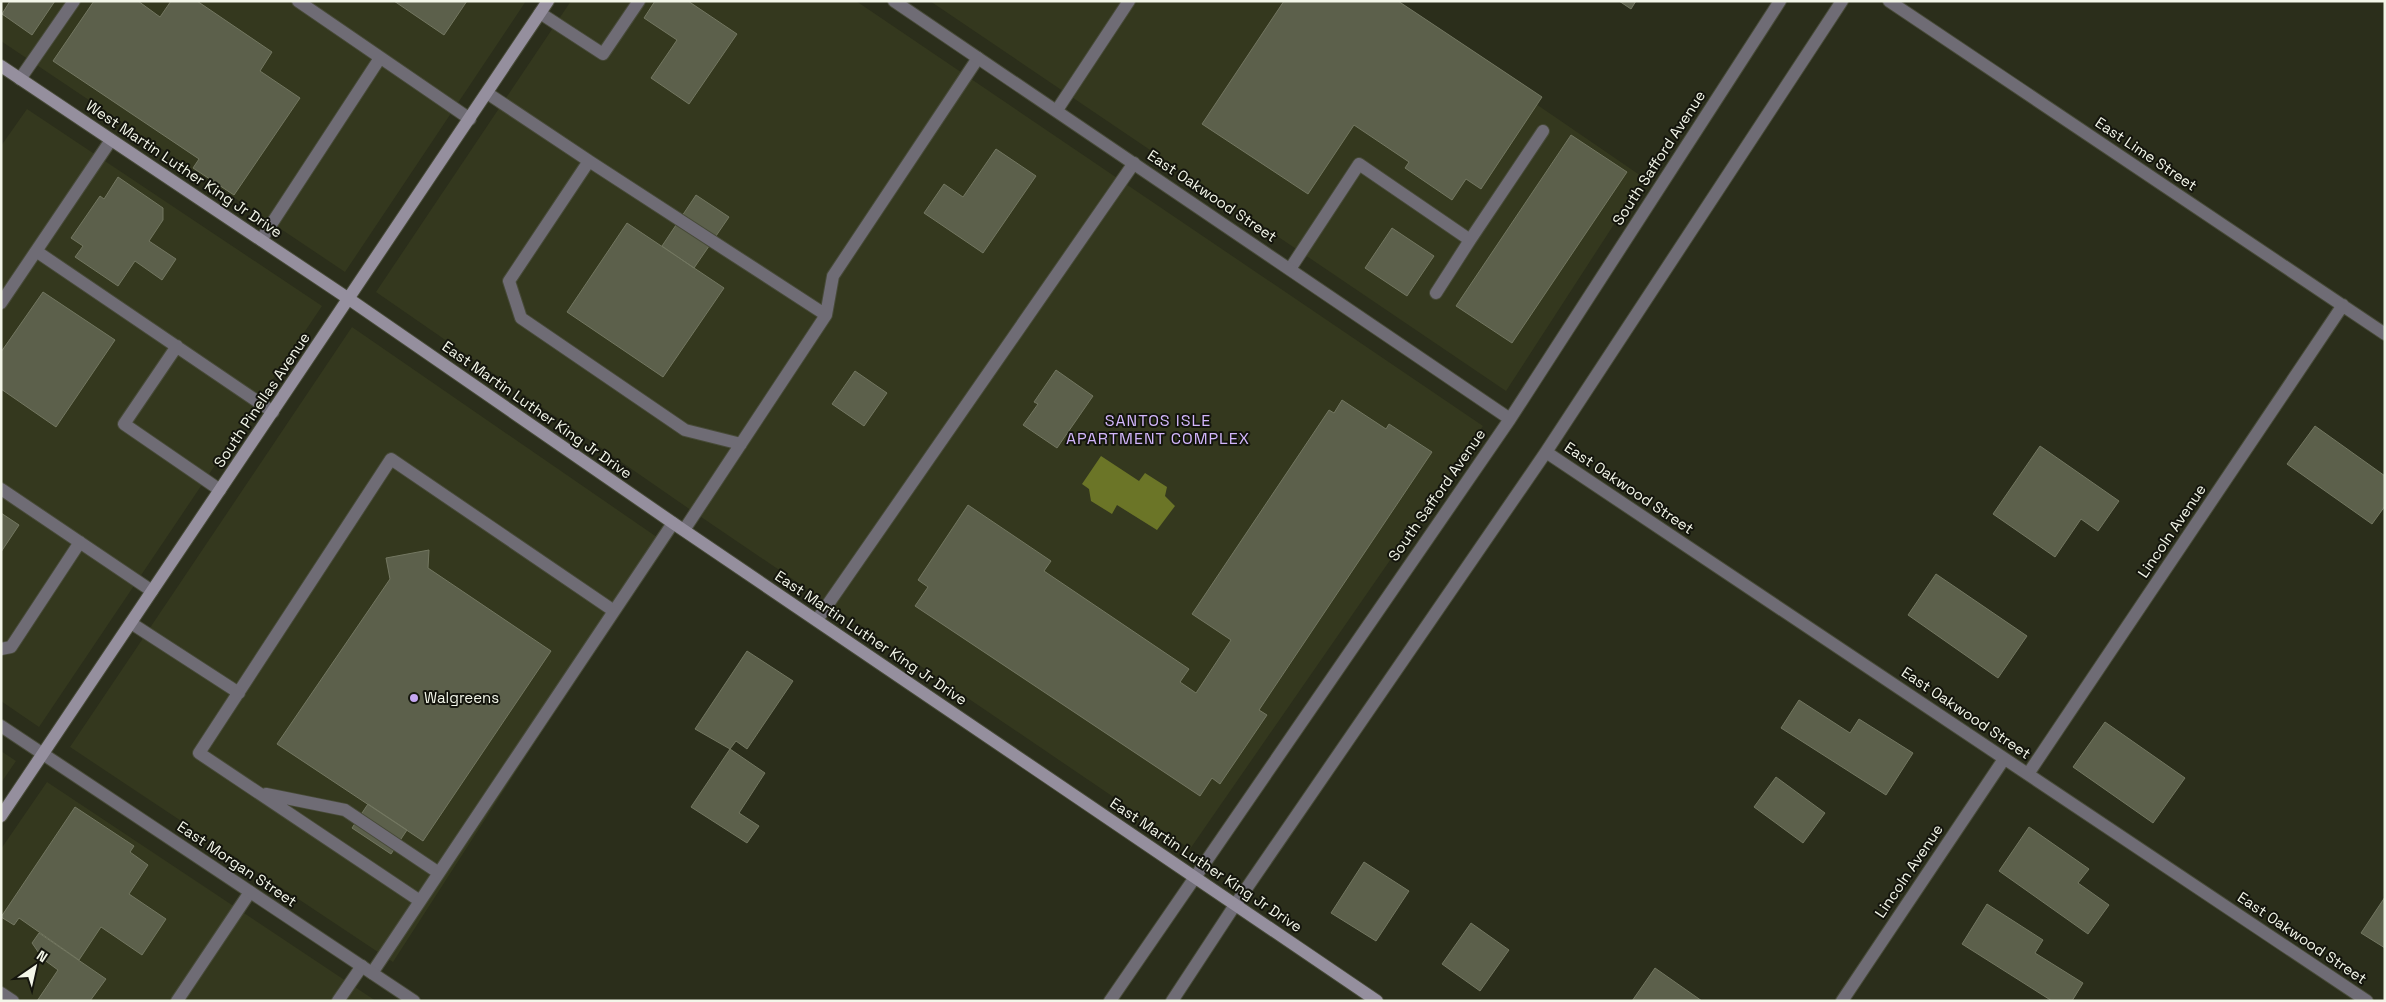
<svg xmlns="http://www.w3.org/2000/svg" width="2386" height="1002" font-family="'Space Grotesk',sans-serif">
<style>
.built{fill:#34381e}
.water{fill:#6b7527}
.building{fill:#5c604b;stroke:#737761}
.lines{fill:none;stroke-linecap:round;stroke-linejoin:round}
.lane-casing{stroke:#474a38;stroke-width:14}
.street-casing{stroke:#474a38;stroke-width:14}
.secondary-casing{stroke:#474a38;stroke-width:14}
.lane{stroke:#6f6c75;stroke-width:12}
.street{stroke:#6f6c75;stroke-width:12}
.secondary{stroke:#958f9e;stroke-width:12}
.poi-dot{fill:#c5a7f1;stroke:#14150d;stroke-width:2}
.labels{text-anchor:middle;stroke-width:4;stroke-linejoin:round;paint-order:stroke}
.street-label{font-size:15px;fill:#f3f6e9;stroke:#14150d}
.poi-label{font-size:15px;fill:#f3f6e9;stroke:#14150d;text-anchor:start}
.neighbourhood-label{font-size:16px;letter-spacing:1px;fill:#d2b6fb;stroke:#14150d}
</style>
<rect width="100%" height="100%" fill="#2b2e1b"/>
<!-- built -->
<path class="built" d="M1 1H526L345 272 1 41Z
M571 1H856L1483 426 1190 849 685 506 376 292Z
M930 1H1386L1644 178 1506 391Z
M27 109 322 306 39 727 1 701V146Z
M352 327 664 542 393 962 70 747Z
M1 751 16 761 1 783Z
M47 782 376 1001H1V849Z"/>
<!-- water -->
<path class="water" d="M1101 456 1139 481 1145 473 1167 487 1165 496 1175 506 1157 530 1117 505 1112 514 1091 501 1089 489 1082 484Z"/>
<!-- building -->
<path class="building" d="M10 1H55L32 35 2 14Z
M94 1H138L160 17 171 1H197L272 52 260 71 300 98 234 195 193 168 199 159 53 61Z
M394 1H467L444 35Z
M655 1H688L737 34 689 104 651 78 677 40 644 18Z
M1284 1H1398L1542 97 1481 189 1466 179 1452 200 1405 168 1409 162 1354 125 1308 194 1202 124Z
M1619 1H1636L1631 9Z
M1571 135 1627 172 1512 343 1456 306Z
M996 149 1036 176 983 253 924 213 944 184 963 197Z
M118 177 163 208V220L149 241 176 259 162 280 135 261 118 286 75 257 83 246 71 238 100 196 104 199Z
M696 195 729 217 694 268 662 246Z
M627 223 724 288 663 377 567 312Z
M1392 228 1434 256 1407 296 1365 268Z
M43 292 115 340 56 427 1 389V352Z
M1056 370 1093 396 1057 448 1023 425 1038 404 1034 402Z
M855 371 887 393 864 426 832 404Z
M1342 400 1386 429 1389 424 1432 452 1259 710 1267 715 1220 784 1212 778 1200 796 915 606 928 587 918 580 968 505 1051 561 1044 571 1189 669 1180 682 1196 693 1231 640 1192 614 1329 410 1334 413Z
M2315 426 2385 476V506L2372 524 2287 464Z
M2040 446 2119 501 2098 531 2081 519 2055 557 1993 514Z
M1 513 19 525 1 552Z
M429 550 428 568 551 651 423 841 277 744 390 579 386 558Z
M1936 574 2027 636 1998 678 1908 615Z
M747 651 793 681 747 749 736 741 730 749 695 729Z
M1799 700 1850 733 1859 719 1913 753 1886 795 1781 728Z
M2105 722 2185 778 2153 823 2073 767Z
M730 749 765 773 739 813 759 826 747 843 691 807Z
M1776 777 1825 813 1803 843 1754 807Z
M368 804 407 830 391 854 352 828Z
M75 807 134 846 130 852 148 865 129 894 166 919 142 955 101 927 79 960 19 918 14 925 1 917Z
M2029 827 2089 869 2078 883 2109 905 2088 934 1999 871Z
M1364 862 1409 891 1376 941 1331 913Z
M2385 897V948L2361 933Z
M1987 904 2043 940 2035 953 2083 983 2072 1001H2052L1962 944Z
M1471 923 1509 950 1480 991 1442 964Z
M39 933 106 979 90 1001H37L58 970 43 959 32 943Z
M1655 968 1702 1001H1632Z"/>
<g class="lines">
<defs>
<path id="lane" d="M298 1 470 119
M540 13 603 54 639 1
M20 79 74 1
M487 93 589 161 509 281 521 318 685 430 741 444
M1057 110 1129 1
M589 161 826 315
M261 240 380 58
M36 251 273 412
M1290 269 1359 164 1470 240 1543 131
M1436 293 1470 240
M1 303 111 140
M177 346 124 424 220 490
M1 489 152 591
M684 530 826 315 833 276 978 58
M817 620 1134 163
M131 623 239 693
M1 649 11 647 80 542
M266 794 345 810 439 873
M420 901 199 753 391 459 614 611
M372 973 673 523
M1 993 13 1001
M177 1001 250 892
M338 1001 362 966"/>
<path id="street" d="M894 1 1510 419
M1889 1 2385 334
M1546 452 2367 1001
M1 726 414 1001
M2028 774 2343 305
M1110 1001 1510 419 1780 1
M1172 1001 1235 905 1546 452 1842 1
M1842 1001 2004 759"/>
<path id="secondary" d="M1 66 349 299 673 523 1377 1001
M1 816 548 1"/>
</defs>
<!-- lane casing -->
<use href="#lane" class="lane-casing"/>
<!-- street casing -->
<use href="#street" class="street-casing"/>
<!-- secondary casing -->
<use href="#secondary" class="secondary-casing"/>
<!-- lane -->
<use href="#lane" class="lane"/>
<!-- street -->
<use href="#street" class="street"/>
<!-- secondary -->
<use href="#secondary" class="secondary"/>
</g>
<!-- markers -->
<circle class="poi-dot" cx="414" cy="698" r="5"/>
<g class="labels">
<!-- street labels -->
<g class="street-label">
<text transform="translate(2146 154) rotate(34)" y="5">East Lime Street</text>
<text transform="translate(1659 158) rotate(-57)" y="5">South Safford Avenue</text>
<text transform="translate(184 169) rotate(34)" y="5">West Martin Luther King Jr Drive</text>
<text transform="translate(1212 196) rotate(34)" y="5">East Oakwood Street</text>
<text transform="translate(262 400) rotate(-56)" y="5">South Pinellas Avenue</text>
<text transform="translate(537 410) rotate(35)" y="5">East Martin Luther King Jr Drive</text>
<text transform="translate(1629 488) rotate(34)" y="5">East Oakwood Street</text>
<text transform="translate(1437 495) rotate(-55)" y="5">South Safford Avenue</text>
<text transform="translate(2172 531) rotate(-56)" y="5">Lincoln Avenue</text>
<text transform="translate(871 638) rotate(34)" y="5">East Martin Luther King Jr Drive</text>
<text transform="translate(1966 713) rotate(34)" y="5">East Oakwood Street</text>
<text transform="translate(237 864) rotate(34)" y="5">East Morgan Street</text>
<text transform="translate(1206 865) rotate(34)" y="5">East Martin Luther King Jr Drive</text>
<text transform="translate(1909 871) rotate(-56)" y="5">Lincoln Avenue</text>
<text transform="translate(2302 938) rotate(34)" y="5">East Oakwood Street</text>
</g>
<!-- poi labels -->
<g class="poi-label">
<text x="424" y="703">Walgreens</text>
</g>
<!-- neighbourhood labels -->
<g class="neighbourhood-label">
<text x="1158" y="426">SANTOS ISLE<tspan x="1158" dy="18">APARTMENT COMPLEX</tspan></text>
</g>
</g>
<!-- border -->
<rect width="2386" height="1002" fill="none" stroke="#f3f6e9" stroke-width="5"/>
<!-- north arrow -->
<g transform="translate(35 967) rotate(34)" stroke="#14150d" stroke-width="4" paint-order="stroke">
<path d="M0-4L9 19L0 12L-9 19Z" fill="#f3f6e9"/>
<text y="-8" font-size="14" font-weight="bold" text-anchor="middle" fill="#f3f6e9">N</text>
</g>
</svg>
